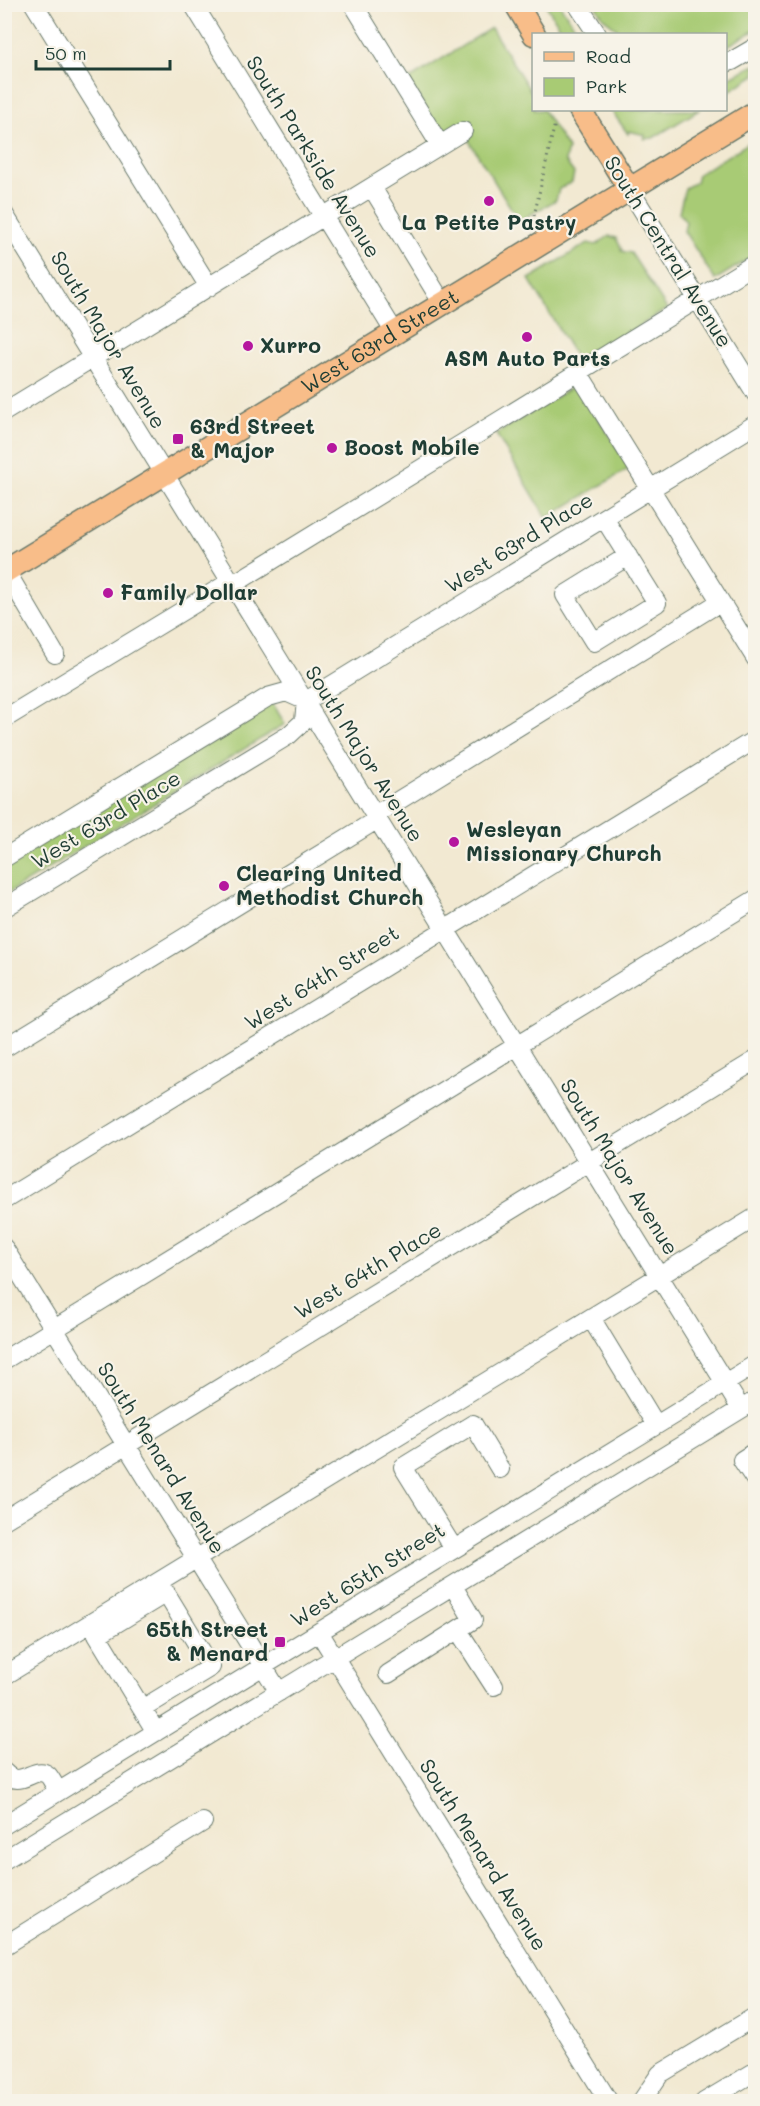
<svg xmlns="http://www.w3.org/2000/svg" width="760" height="2106" font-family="Mali,sans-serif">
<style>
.green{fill:#a8cb74;stroke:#648454;stroke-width:1.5}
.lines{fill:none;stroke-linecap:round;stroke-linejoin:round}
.minor-casing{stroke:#69796b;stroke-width:20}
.major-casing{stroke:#69796b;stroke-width:25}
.path{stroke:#69796b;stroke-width:3;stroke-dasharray:1.5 4.5;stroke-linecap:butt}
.minor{stroke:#fff;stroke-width:18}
.major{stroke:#f8bd89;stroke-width:22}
.poi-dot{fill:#b5179e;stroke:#f7f3e8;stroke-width:2}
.labels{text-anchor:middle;stroke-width:4.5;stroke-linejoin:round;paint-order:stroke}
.street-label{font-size:21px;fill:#1f3d34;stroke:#f7f3e8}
.poi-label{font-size:21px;font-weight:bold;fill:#1f3d34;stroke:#f7f3e8;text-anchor:start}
</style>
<rect width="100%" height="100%" fill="#f7f3e8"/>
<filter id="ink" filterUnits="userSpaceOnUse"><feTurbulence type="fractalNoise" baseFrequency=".0167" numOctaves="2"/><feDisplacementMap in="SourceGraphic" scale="12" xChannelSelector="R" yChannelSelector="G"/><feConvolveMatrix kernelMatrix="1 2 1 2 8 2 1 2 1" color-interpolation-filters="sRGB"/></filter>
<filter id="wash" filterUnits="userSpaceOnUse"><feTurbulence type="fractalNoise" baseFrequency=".008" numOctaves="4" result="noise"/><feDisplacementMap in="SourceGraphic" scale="24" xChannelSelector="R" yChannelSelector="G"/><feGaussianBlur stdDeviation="1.35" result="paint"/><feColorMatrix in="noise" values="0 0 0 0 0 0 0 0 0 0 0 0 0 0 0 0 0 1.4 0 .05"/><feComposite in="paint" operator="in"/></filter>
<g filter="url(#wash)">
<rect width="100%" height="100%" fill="#f2e9d2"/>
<!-- green -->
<path class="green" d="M546 5H560L580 34H564Z
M595 5H755V30L726 47V34H622L603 17Z
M491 28 533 95 534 110H543L568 149 565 161 574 173 572 182 559 189 556 200 519 221 466 136 462 122 441 135 408 80Z
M755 65V75L726 93V79Z
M611 110H699L653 138 644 139 645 135 629 131 628 134Z
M755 139V255L715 280 684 231 686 222 679 212 685 188 696 182 698 174Z
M609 236 616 238 622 250 621 251 631 253 667 309 579 363 529 279 588 243 596 245Z
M577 384 630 468 547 518 496 434Z
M272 702 285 724 5 895V865Z"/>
</g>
<g filter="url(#ink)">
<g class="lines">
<defs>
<path id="minor" d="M34 4 209 287
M193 4 395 333
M353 4 440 145
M577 4 597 34
M726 63 732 61 756 47
M630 190 756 394
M376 194 443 304
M4 214 741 1409
M578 372 756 659
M4 412 463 131
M604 518 657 603 594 642 565 595 628 556
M6 571 55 654
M232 585 756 263
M306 701 756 424
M4 719 230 582
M375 815 720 602
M4 858 268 697 286 692 306 701
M4 908 289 735 304 721 306 701
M4 1048 378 819
M4 1200 756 739
M4 1248 279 1692
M591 1318 656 1425
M4 1360 756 899
M756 1451 742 1460 756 1481
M4 1520 756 1060
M454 1549 403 1467 473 1424 500 1469
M458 1630 494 1686
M319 1632 609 2102
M388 1674 473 1620 453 1586
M4 1676 756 1217
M142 1709 211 1667 166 1593 97 1635 156 1732
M4 1772C21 1791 34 1764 48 1775 52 1779 55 1787 58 1792
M4 1825 756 1364
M4 1860 756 1400
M4 1946 203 1822
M641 2102 660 2074 756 2016
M704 2102 756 2071"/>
<g id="major">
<path d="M516 4 534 34"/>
<path d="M580 110 630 190"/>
<path id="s1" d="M4 572 756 112"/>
</g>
</defs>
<!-- minor casing -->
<use href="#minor" class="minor-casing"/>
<!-- major casing -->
<use href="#major" class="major-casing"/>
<!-- path -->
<path class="path" d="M534 216 555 123"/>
<!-- minor -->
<use href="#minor" class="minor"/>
<!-- major -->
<use href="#major" class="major"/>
</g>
</g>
<!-- markers -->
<g class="poi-dot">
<circle cx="489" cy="201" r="6"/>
<circle cx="527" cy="337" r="6"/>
<circle cx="248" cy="346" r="6"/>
<rect x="172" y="433" width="12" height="12" rx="3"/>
<circle cx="332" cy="448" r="6"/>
<circle cx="108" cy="593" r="6"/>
<circle cx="454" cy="842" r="6"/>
<circle cx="224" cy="886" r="6"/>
<rect x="274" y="1636" width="12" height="12" rx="3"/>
</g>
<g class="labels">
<!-- street labels -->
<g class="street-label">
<text transform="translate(313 157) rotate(58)" y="7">South Parkside Avenue</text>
<text transform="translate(668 252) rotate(58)" y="7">South Central Avenue</text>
<text transform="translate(108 340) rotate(59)" y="7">South Major Avenue</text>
<text dy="7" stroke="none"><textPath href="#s1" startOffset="441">West 63rd Street</textPath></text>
<text transform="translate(519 543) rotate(-32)" y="7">West 63rd Place</text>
<text transform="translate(364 754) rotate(58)" y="7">South Major Avenue</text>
<text transform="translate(106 820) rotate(-31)" y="7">West 63rd Place</text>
<text transform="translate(322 978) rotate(-32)" y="7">West 64th Street</text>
<text transform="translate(619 1167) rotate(58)" y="7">South Major Avenue</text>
<text transform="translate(368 1271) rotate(-31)" y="7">West 64th Place</text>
<text transform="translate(161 1458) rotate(58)" y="7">South Menard Avenue</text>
<text transform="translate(368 1575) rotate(-32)" y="7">West 65th Street</text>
<text transform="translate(483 1855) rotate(58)" y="7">South Menard Avenue</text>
</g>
<!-- poi labels -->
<g class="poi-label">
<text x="489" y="230" text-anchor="middle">La Petite Pastry</text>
<text x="260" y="353">Xurro</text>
<text x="527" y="366" text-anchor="middle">ASM Auto Parts</text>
<text x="190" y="434">63rd Street<tspan x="190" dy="24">&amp; Major</tspan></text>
<text x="344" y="455">Boost Mobile</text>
<text x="120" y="600">Family Dollar</text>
<text x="466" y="837">Wesleyan<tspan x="466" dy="24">Missionary Church</tspan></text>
<text x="236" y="881">Clearing United<tspan x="236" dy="24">Methodist Church</tspan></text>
<text x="268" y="1637" text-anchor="end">65th Street<tspan x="268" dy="24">&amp; Menard</tspan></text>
</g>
</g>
<!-- margin -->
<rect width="760" height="2106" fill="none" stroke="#f7f3e8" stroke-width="24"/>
<!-- legend -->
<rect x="532" y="33" width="195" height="78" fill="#f7f3e8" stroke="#a1aaa0" stroke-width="1.5"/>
<rect x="544" y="52" width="30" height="9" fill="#f8bd89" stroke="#a1aaa0" stroke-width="1.5"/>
<text x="586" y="63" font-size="18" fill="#1f3d34">Road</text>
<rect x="544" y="78" width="30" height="18" fill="#a8cb74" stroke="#a1aaa0" stroke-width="1.5"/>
<text x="586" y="93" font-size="18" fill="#1f3d34">Park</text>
<!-- scale -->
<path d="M36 60v9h134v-9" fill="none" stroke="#1f3d34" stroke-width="3"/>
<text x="45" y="60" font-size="18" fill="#1f3d34" stroke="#f7f3e8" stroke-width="4.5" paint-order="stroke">50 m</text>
</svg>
